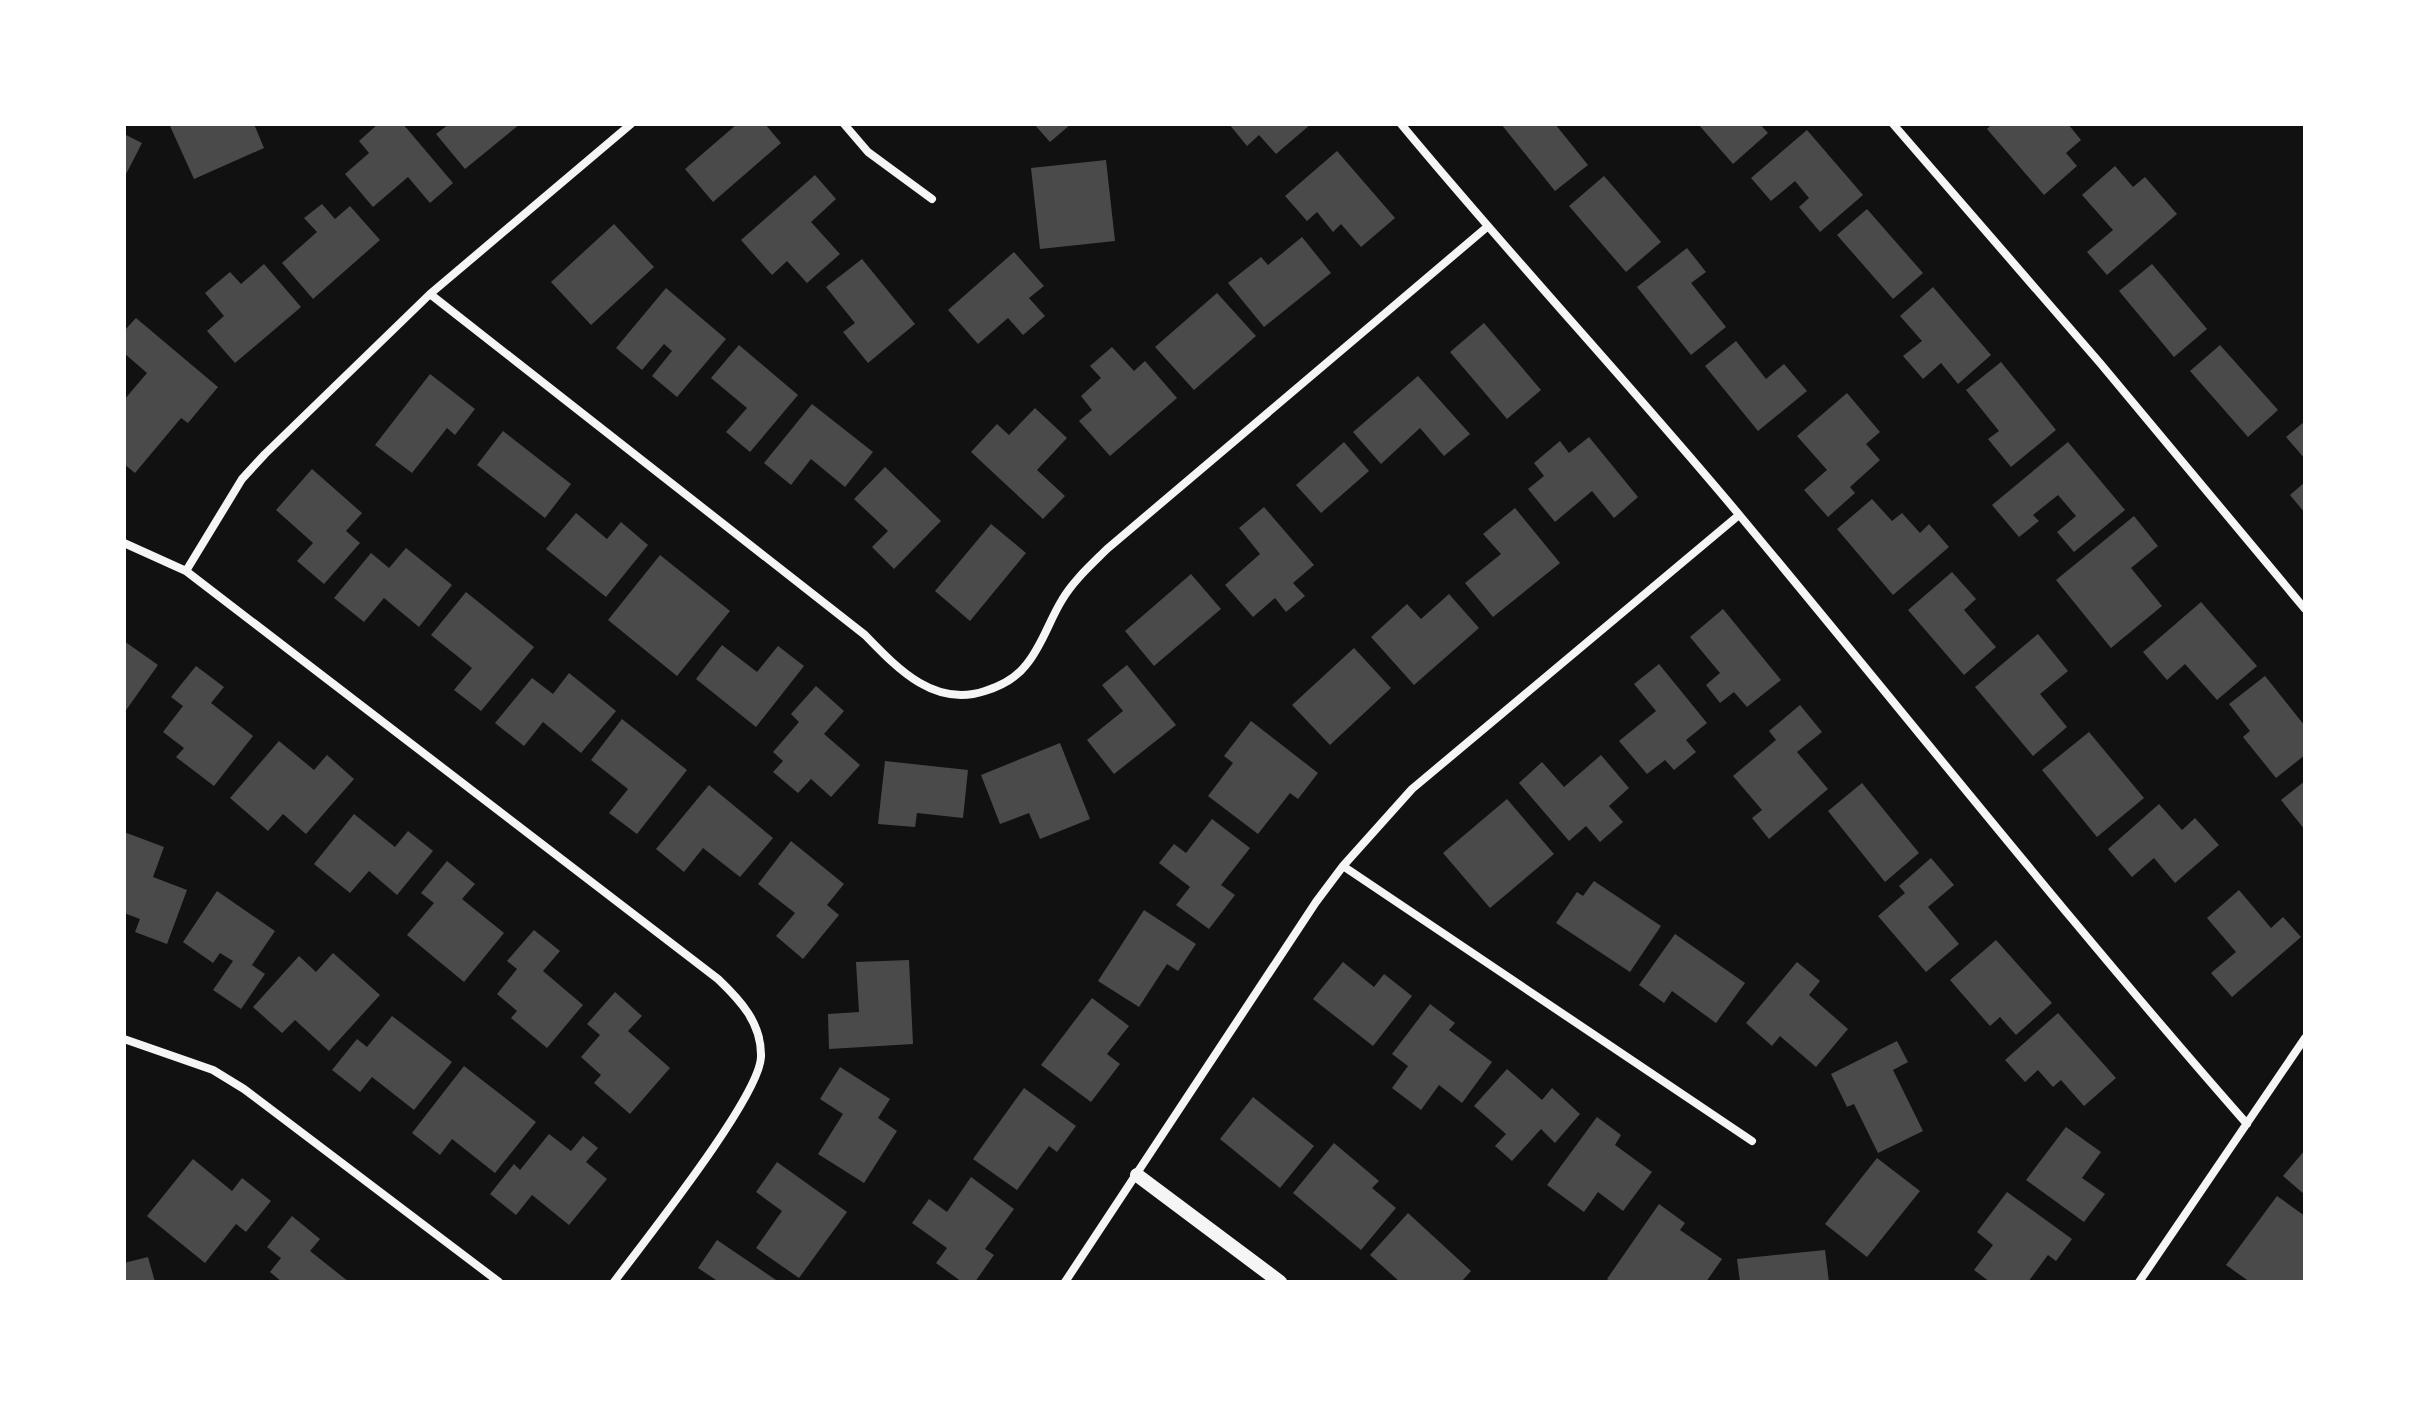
<svg xmlns="http://www.w3.org/2000/svg" width="2429" height="1406" font-family="Rubik,sans-serif">
<style>
.building{fill:#4a4a4a}
.lines{fill:none;stroke-linecap:round;stroke-linejoin:round}
.minor{stroke:#f5f5f5;stroke-width:8}
.tertiary{stroke:#f5f5f5;stroke-width:14}
</style>
<rect width="100%" height="100%" fill="#111"/>
<!-- building -->
<path class="building" d="M176 124H254L264 148 194 179 170 126Z
M378 124H403L453 183 430 203 408 177 373 207 345 174 369 153 359 141Z
M449 124H520L465 169 436 134Z
M737 124H765L781 143 713 202 685 169Z
M1034 124H1071L1050 142Z
M1229 124H1311L1276 154 1259 135 1247 146Z
M1501 124H1555L1588 165 1555 191Z
M1698 124H1760L1768 133 1733 164Z
M1992 124H2068L2081 140 2066 153 2077 166 2044 195 1987 129Z
M1807 130 1863 195 1820 232 1799 207 1809 198 1795 181 1771 201 1751 178Z
M124 134 142 143 124 178Z
M1337 151 1395 218 1361 247 1341 224 1333 232 1317 212 1307 221 1285 196Z
M1106 160 1115 241 1040 249 1031 168Z
M2115 166 2133 187 2145 177 2177 214 2107 275 2087 252 2113 230 2082 195Z
M815 175 836 199 811 222 840 254 807 283 787 261 772 275 741 240Z
M1604 176 1661 242 1626 272 1569 206Z
M322 204 335 219 350 206 380 240 313 299 282 263 317 232 304 218Z
M1867 209 1923 273 1893 299 1837 235Z
M614 224 654 267 591 325 551 282Z
M1302 237 1331 273 1264 327 1228 283 1261 257 1268 265Z
M1687 248 1706 272 1691 283 1726 327 1691 355 1637 287Z
M1014 252 1044 286 1029 298 1045 316 1023 335 1008 318 978 344 948 310Z
M862 259 915 324 868 363 843 332 855 323 826 287Z
M264 264 301 307 235 363 207 331 224 316 205 293 230 272 241 284Z
M2152 264 2207 329 2174 357 2119 291Z
M1933 287 1991 355 1958 384 1941 363 1923 379 1903 356 1922 341 1900 316Z
M666 288 726 339 677 397 652 376 672 351 664 344 642 370 616 348Z
M1217 293 1256 336 1194 390 1155 347Z
M136 318 218 387 188 423 181 418 135 473 124 464V400L147 373 124 353V331Z
M1484 323 1541 390 1507 419 1450 352Z
M1736 341 1766 379 1784 364 1807 391 1758 431 1705 366Z
M739 345 798 395 750 452 726 432 747 408 711 378Z
M2220 345 2278 410 2248 437 2190 371Z
M1112 347 1134 371 1145 361 1177 398 1110 456 1079 421 1092 410 1081 396 1101 378 1090 366Z
M2001 362 2056 430 2011 467 1988 439 1999 431 1966 390Z
M430 374 475 409 455 435 447 428 412 473 375 445Z
M1418 376 1470 434 1444 456 1420 428 1381 464 1353 432Z
M1847 393 1880 432 1866 444 1880 460 1850 487 1855 493 1828 517 1804 490 1827 470 1797 436Z
M812 404 873 452 845 487 811 459 791 485 764 463Z
M1035 408 1067 438 1037 470 1065 496 1043 519 971 452 997 424 1009 435Z
M2305 421V459L2286 437Z
M503 431 571 484 545 518 477 465Z
M1589 437 1638 497 1614 518 1592 491 1555 522 1528 489 1544 476 1534 463 1560 441 1569 453Z
M1344 442 1369 471 1321 513 1296 485Z
M2068 442 2125 510 2074 552 2057 532 2076 516 2058 495 2033 515 2039 521 2019 537 1992 505Z
M885 467 941 521 894 569 872 547 888 531 854 499Z
M312 469 362 513 346 531 360 543 324 584 297 561 313 543 276 510Z
M2305 482V513L2290 495Z
M1872 499 1892 521 1902 513 1920 533 1929 524 1949 547 1893 595 1837 529Z
M1264 507 1314 565 1293 583 1305 596 1286 612 1275 598 1253 617 1225 585 1260 554 1239 528Z
M1515 508 1560 563 1493 617 1465 583 1501 554 1483 534Z
M576 513 607 539 621 522 648 545 606 597 546 549Z
M2134 516 2158 546 2131 568 2162 606 2111 648 2056 580Z
M991 524 1026 553 970 621 935 591Z
M406 548 452 585 419 627 384 598 364 622 334 598 371 553 389 568Z
M660 555 730 611 677 676 608 620Z
M1952 572 1976 599 1964 610 1996 647 1964 675 1908 610Z
M1191 574 1221 609 1154 666 1125 631Z
M466 592 534 647 481 711 454 690 472 668 431 635Z
M1449 594 1479 628 1414 685 1371 637 1407 604 1421 619Z
M2201 602 2257 666 2217 700 2185 664 2167 680 2143 652Z
M1723 609 1781 680 1747 707 1734 692 1720 703 1706 685 1720 673 1690 637Z
M2038 634 2068 671 2040 694 2067 727 2033 756 1975 687Z
M124 641 158 665 124 713Z
M722 645 757 672 778 646 804 666 756 727 696 679Z
M1354 648 1391 688 1330 745 1292 705Z
M1659 664 1707 723 1686 740 1696 752 1674 770 1665 760 1647 774 1619 741 1656 711 1634 684Z
M1127 665 1176 725 1114 774 1087 740 1123 711 1102 685Z
M196 666 224 687 211 703 253 736 214 786 176 757 184 748 163 732 183 706 171 697Z
M569 673 616 711 581 753 543 722 524 746 495 723 532 678 553 694Z
M2265 676 2305 726V755L2276 778 2243 737 2250 731 2229 704Z
M816 686 844 711 824 734 860 765 831 797 811 779 798 793 773 772 783 761 773 752 799 722 791 714Z
M1800 705 1822 732 1797 752 1828 789 1769 839 1752 818 1762 810 1733 776 1776 740 1769 731Z
M622 719 687 770 637 834 609 813 628 789 591 760Z
M1251 721 1318 773 1298 799 1290 793 1258 834 1208 796 1233 763 1224 756Z
M2089 732 2144 798 2097 837 2042 770Z
M279 741 314 770 327 755 354 779 306 834 283 814 268 831 230 798Z
M1060 743 1090 819 1040 839 1029 813 1000 824 981 775Z
M1601 755 1629 788 1609 806 1623 822 1600 842 1586 826 1569 841 1519 783 1542 762 1564 787Z
M885 761 968 770 963 818 917 813 915 827 878 824Z
M2305 781V830L2281 800Z
M1862 783 1919 853 1885 882 1828 811Z
M709 785 773 838 740 877 703 848 684 872 656 849Z
M1507 799 1554 854 1490 908 1443 853Z
M2159 804 2182 830 2195 818 2219 845 2175 883 2154 858 2132 877 2108 849Z
M354 814 395 847 408 831 433 851 397 895 369 871 350 893 314 864Z
M1212 819 1250 848 1221 885 1235 895 1209 929 1176 905 1190 887 1159 863 1174 844 1186 853Z
M124 832 164 847 153 877 187 890 167 944 135 932 140 919 124 913Z
M791 841 844 884 827 905 839 915 803 959 776 936 795 913 758 884Z
M1931 858 1954 885 1928 907 1959 944 1926 972 1878 916 1905 893 1899 886Z
M447 861 475 884 462 899 504 933 464 982 407 935 434 903 421 893Z
M1594 881 1661 926 1630 972 1556 923 1577 892 1583 896Z
M2239 890 2271 928 2283 917 2301 937 2232 997 2211 973 2236 952 2207 918Z
M217 891 275 931 252 965 265 974 241 1009 213 990 233 961 220 953 213 963 183 942Z
M1144 910 1196 944 1178 971 1167 964 1139 1007 1098 981Z
M534 930 560 951 543 971 583 1005 547 1048 511 1018 517 1011 497 994 517 969 507 961Z
M1675 934 1745 983 1716 1023 1672 991 1664 1003 1639 985Z
M1996 940 2052 1003 2016 1035 2000 1017 1990 1026 1950 980Z
M333 953 380 995 329 1051 295 1020 282 1033 253 1007 299 956 316 972Z
M909 960 913 1044 829 1049 828 1014 859 1012 856 962Z
M1343 962 1374 987 1384 974 1412 996 1373 1046 1313 999Z
M1797 962 1820 981 1809 995 1848 1029 1816 1067 1780 1036 1772 1046 1746 1023Z
M615 992 642 1016 628 1031 670 1068 630 1114 594 1083 601 1075 581 1057 600 1035 587 1024Z
M1092 998 1129 1026 1107 1054 1120 1064 1091 1102 1041 1065Z
M1430 1004 1455 1023 1449 1030 1492 1062 1462 1103 1439 1085 1421 1110 1392 1088 1408 1066 1392 1054Z
M2058 1013 2116 1078 2084 1106 2061 1080 2053 1087 2038 1070 2025 1082 2005 1060Z
M392 1016 452 1062 414 1110 372 1077 360 1092 332 1070 357 1039 367 1047Z
M1897 1041 1908 1062 1893 1070 1923 1131 1878 1153 1854 1104 1847 1107 1831 1074Z
M464 1066 536 1122 495 1173 452 1139 440 1155 412 1133Z
M840 1067 890 1099 878 1118 897 1131 864 1183 818 1154 843 1114 820 1099Z
M1507 1069 1542 1100 1552 1088 1580 1114 1555 1143 1541 1129 1512 1161 1495 1146 1506 1134 1474 1106Z
M1024 1088 1076 1126 1057 1152 1049 1146 1017 1190 973 1159Z
M1253 1097 1314 1146 1280 1188 1220 1139Z
M1597 1117 1621 1135 1615 1145 1652 1172 1623 1211 1598 1192 1584 1212 1547 1185Z
M2066 1127 2101 1152 2082 1178 2105 1194 2084 1222 2026 1180Z
M549 1134 571 1151 583 1136 598 1148 586 1162 607 1179 569 1225 532 1195 516 1215 490 1194 514 1164 520 1170Z
M1334 1143 1379 1181 1372 1188 1396 1208 1361 1250 1293 1193Z
M2305 1150V1195L2283 1176Z
M1877 1158 1920 1191 1867 1257 1825 1224Z
M193 1159 232 1191 242 1178 271 1201 246 1232 236 1224 205 1263 147 1216Z
M777 1162 847 1212 799 1278 756 1248 782 1211 756 1192Z
M971 1177 1014 1209 985 1249 994 1255 975 1282H962L936 1263 947 1248 912 1223 929 1199 947 1212Z
M2007 1192 2072 1239 2056 1261 2048 1255 2028 1282H1990L1974 1270 1993 1245 1977 1232Z
M2277 1196 2305 1216V1282H2250L2226 1265Z
M1659 1204 1685 1223 1680 1230 1722 1259 1706 1282H1612L1607 1279Z
M1408 1213 1471 1271 1461 1282H1400L1370 1255Z
M292 1216 320 1239 310 1251 349 1282H282L270 1272 281 1258 267 1247Z
M717 1240 779 1282H719L698 1268Z
M1825 1250 1829 1282H1740L1737 1259Z
M148 1257 155 1282H124V1263Z"/>
<g class="lines">
<!-- minor -->
<path class="minor" d="M844 124 868 152 932 199
M1401 124C1512 258 1630 384 1741 517 1910 720 2073 926 2247 1124
M1893 124 2100 363 2305 609
M430 294 865 635C897 668 934 708 985 691 1001 686 1016 678 1026 665 1042 646 1049 621 1062 600 1073 581 1091 565 1107 549L1487 227
M124 543 186 571 718 979C740 1000 762 1023 761 1057 759 1098 645 1240 614 1282
M186 571 242 479 265 454 430 294 631 124
M1343 866 1752 1141
M124 1039 213 1070 244 1089 499 1282
M1065 1282 1316 902 1343 866 1412 789 1739 515
M2139 1282 2305 1038"/>
<!-- tertiary -->
<path class="tertiary" d="M1137 1175 1280 1282"/>
</g>
<!-- border -->
<rect width="2429" height="1406" fill="none" stroke="#ffffff" stroke-width="252"/>
</svg>
